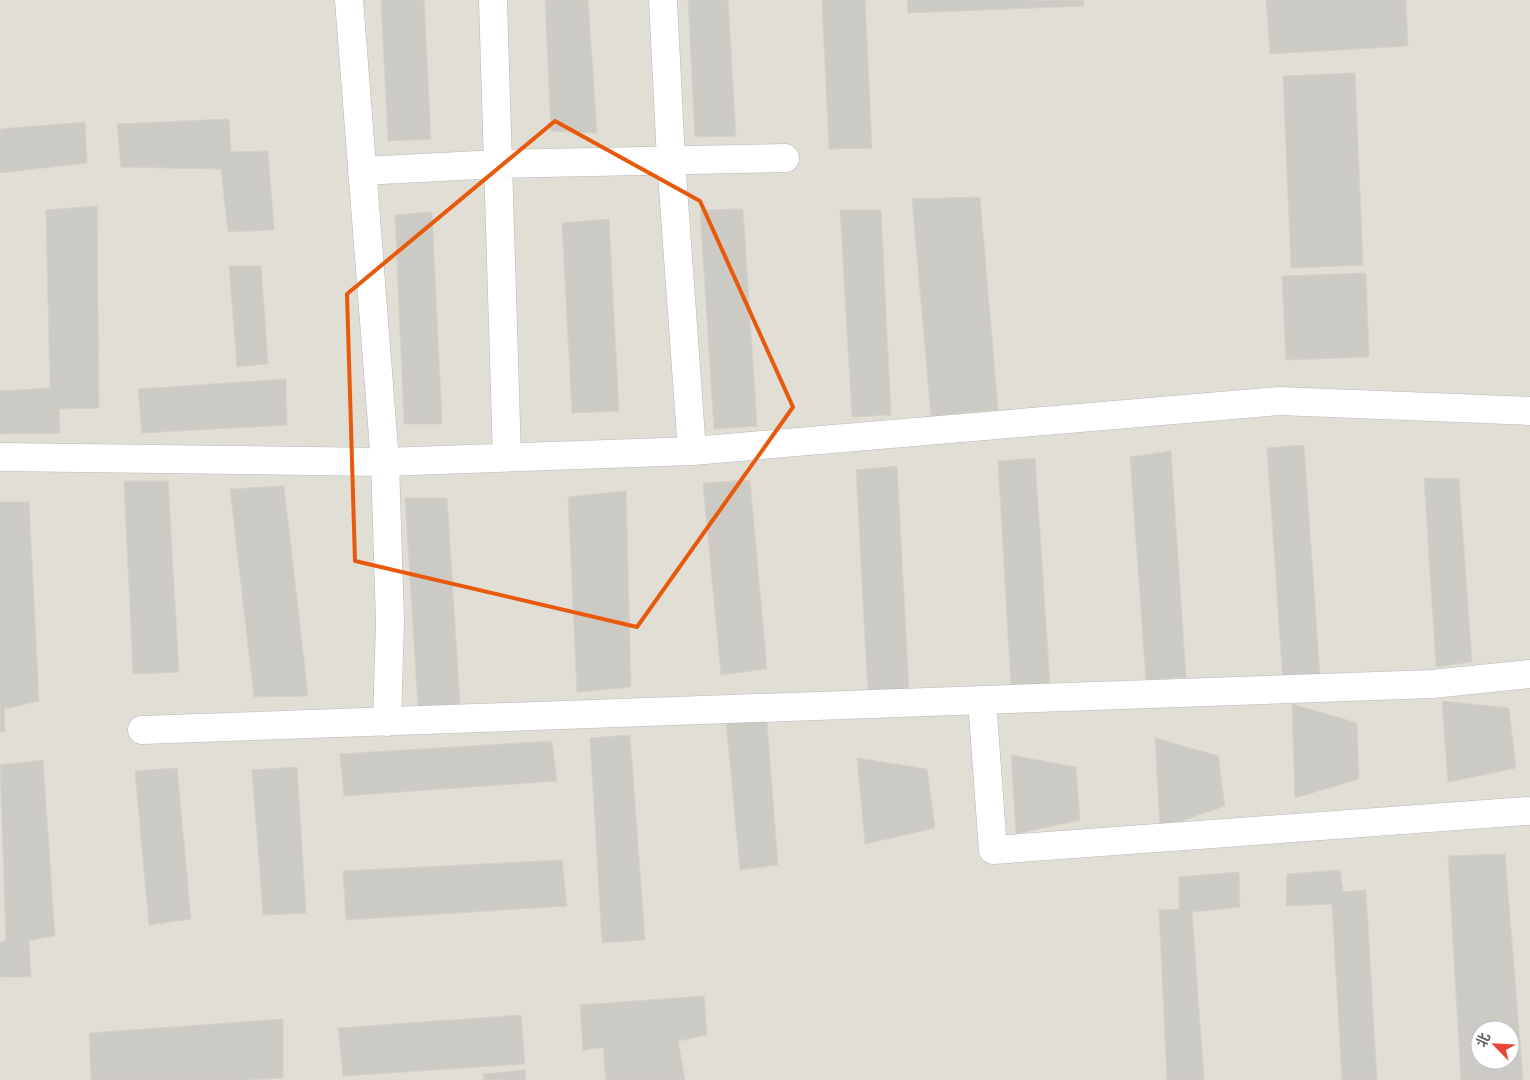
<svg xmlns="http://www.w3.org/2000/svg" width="1530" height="1080" font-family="'Nunito Sans','Noto Sans SC',sans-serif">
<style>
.education{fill:#e1ded6;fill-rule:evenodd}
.building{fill:#cccac5;stroke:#d6d1c6;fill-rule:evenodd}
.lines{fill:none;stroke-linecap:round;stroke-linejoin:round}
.minor-casing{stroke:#b5b8bc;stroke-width:29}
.minor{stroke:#fff;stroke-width:28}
.marked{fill:none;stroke:#e8590c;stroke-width:4;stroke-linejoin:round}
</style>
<rect width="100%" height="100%" fill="#f1efe8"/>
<!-- education -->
<path class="education" d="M0 0H1530V1080H0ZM1480 1030H1510V1060H1480Z"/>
<!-- building -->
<path class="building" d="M381 0H424L431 139 388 141Z
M545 0H588L597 133 551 131Z
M688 0H728L736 136 695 137Z
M822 0H865L872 148 829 149Z
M907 0H1083L1084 6 908 13Z
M1266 0H1406L1408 46 1270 54Z
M1355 73 1363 265 1291 268 1283 76Z
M229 119 231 152 268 151 274 230 228 232 221 169 121 167 117 124Z
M85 122 87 163 0 173V129Z
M980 197 998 410 931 416 912 199Z
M97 206 99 408 59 409 60 433 0 434V391L50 388 46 210Z
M743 209 757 426 714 429 700 210Z
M840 210H881L891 415 852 417Z
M432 212 442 424H404L395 215Z
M609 219 619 411 572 413 562 223Z
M229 266H261L268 364 237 367Z
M1366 273 1369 357 1286 360 1282 276Z
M286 379 287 425 142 433 138 389Z
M1304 445 1320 676 1283 683 1267 448Z
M1171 451 1186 677 1146 680 1130 457Z
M1035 458 1050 684 1011 687 998 461Z
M897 466 909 691 868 695 856 470Z
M1424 478 1459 479 1472 662 1436 667Z
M750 480 767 669 721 675 703 483Z
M124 481H168L179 672 133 674Z
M284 486 308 696 254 697 230 489Z
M626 491 631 687 577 692 568 497Z
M405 498H447L460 705 418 707Z
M0 502H29L39 701 4 709 5 732H0Z
M1442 701 1509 708 1516 768 1448 782Z
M1292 704 1357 723 1359 779 1295 798Z
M766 709 778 865 740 870 725 710Z
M630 735 645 940 602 943 590 738Z
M1155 738 1218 756 1225 806 1160 828Z
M552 741 557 781 344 796 340 754Z
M1011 755 1076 767 1080 820 1016 834Z
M857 758 927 769 935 828 865 844Z
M43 760 55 936 29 940 31 977H0V942L6 941 0 765Z
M297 767 306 913 263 915 252 770Z
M177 768 191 919 149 925 135 771Z
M1505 854 1523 1080H1461L1448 856ZM1480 1030H1510V1060H1480Z
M562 860 567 906 346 920 343 871Z
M1340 870 1343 892 1366 890 1377 1080H1342L1332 904 1286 906 1287 874Z
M1239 872 1240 907 1192 912 1204 1080H1167L1159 910 1179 909V877Z
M704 996 707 1035 678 1041 685 1080H606L603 1047 583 1050 580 1005Z
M521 1015 525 1064 343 1076 338 1028Z
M283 1019V1078L246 1080H91L89 1033Z
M525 1070 526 1080H484L483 1074Z"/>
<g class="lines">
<defs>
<path id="minor" d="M349 0 385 462 390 622 387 722
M493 0 507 457
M663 0 671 160 692 451
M362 171 498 164 785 158
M0 457 385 462 692 451 1279 401 1530 411
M982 700 993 850 1527 811
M142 730 1432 684 1530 674"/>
</defs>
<!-- minor casing -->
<use href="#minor" class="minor-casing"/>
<!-- minor -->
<use href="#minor" class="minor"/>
</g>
<!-- marked area -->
<path class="marked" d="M555 121 700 201 793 407 637 627 355 561 347 294Z"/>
<!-- north arrow -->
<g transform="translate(1495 1045) rotate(294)"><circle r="24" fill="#ffffff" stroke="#bfc1c3"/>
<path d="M0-4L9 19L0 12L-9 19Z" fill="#ea4335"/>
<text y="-8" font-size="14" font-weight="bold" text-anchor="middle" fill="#5f6368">北</text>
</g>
</svg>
